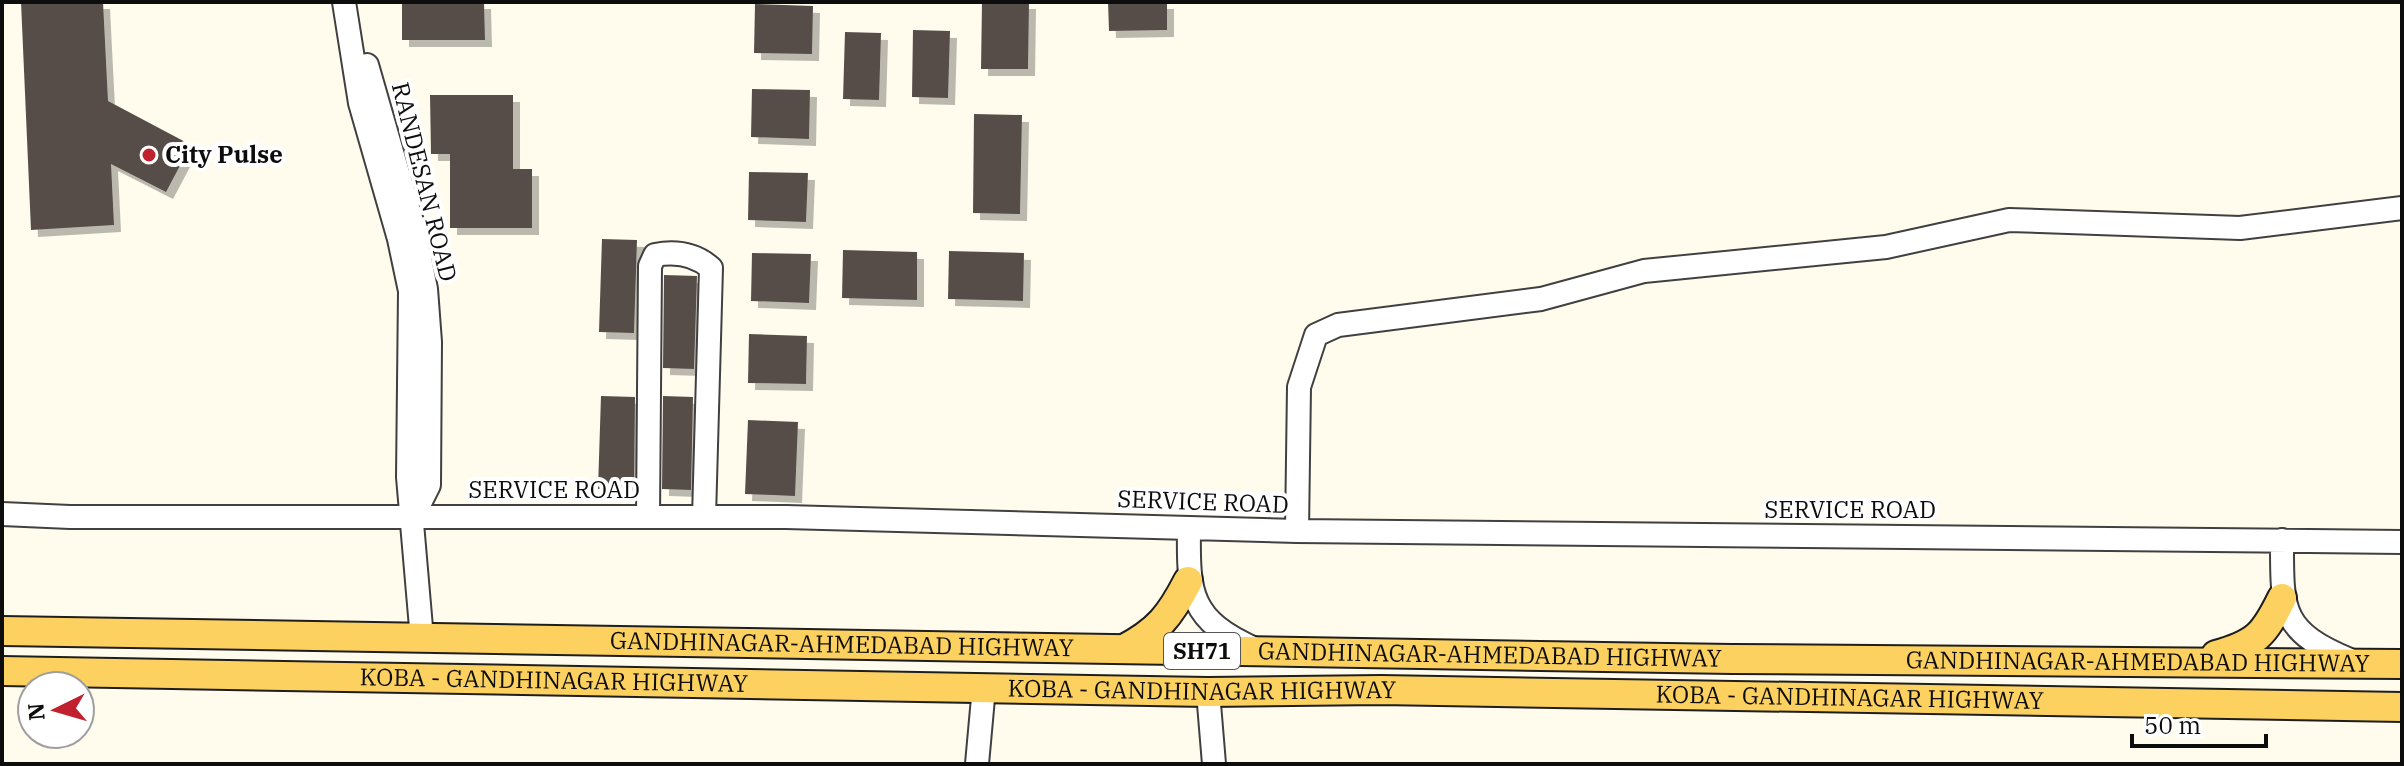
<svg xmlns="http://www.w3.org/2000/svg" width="2404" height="766" font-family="'IBM Plex Serif',serif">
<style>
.building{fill:#564e49;filter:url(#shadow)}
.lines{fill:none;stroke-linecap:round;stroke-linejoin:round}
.minor-casing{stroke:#404040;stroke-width:26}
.major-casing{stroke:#1e1e1e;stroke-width:32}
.minor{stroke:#fff;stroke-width:22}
.major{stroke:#fcd160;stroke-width:28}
.poi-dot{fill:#c1212e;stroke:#fff;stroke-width:3}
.labels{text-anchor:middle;stroke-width:8;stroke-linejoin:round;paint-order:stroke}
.shield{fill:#fff;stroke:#565656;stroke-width:2}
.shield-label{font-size:22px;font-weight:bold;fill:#0d0d0d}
.poi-label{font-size:24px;font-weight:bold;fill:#0d0d0d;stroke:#fff;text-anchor:start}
.street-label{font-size:24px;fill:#0d0d0d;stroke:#fff}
</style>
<defs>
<filter id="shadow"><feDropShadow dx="7" dy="7" stdDeviation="0" flood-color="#0004"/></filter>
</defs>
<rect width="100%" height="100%" fill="#fffbed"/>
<!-- building -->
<path class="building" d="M21 2H103L108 101 191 145 166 192 111 164 114 225 31 230Z
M402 2H484L485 40H402Z
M982 2H1029L1028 69H981Z
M1108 2H1167V30L1109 31Z
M755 4 813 6 812 54 754 53Z
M913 30 950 31 948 98 912 97Z
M845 32 881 33 879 100 843 99Z
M752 89 810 90 809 139 751 137Z
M430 95H513V169H532V228H450V154H431Z
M974 114 1022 115 1020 214 973 213Z
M749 172 808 173 806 222 748 220Z
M602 239 637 240 634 333 599 332Z
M843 250 917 252V300L842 298Z
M949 251 1024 253 1023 301 948 299Z
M752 253 811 254 809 303 751 301Z
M664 275 697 276 694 369 663 368Z
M749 334 807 336 806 384 748 383Z
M601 396 635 397 634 490 598 489Z
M663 396 693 397 691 490 662 489Z
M748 420 798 422 795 496 745 494Z"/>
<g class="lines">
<defs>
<path id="minor" d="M344 2 360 103 399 239 410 291 408 477 422 639
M367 65 413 225 426 289 430 342 429 485 414 515
M2 514 70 517H786L1297 531 2402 542
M648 516 650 266 655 255C676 251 695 254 711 268L704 517
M1189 529C1188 594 1190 620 1255 649
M1297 531 1299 387 1316 335 1338 325 1541 299 1644 271 1886 247 2009 220 2240 228 2402 208
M2282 540C2282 610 2280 631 2350 660
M1208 692 1214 764
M977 764 984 687"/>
<g id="major">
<path id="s1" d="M2 631 1732 659 2402 664"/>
<path d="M1124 649C1158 631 1170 616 1188 581"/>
<path d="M2216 655C2256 644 2264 635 2282 598"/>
<path id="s2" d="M2 671 1208 692 1381 690 2402 707"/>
</g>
</defs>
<!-- minor casing -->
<use href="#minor" class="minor-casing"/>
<!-- major casing -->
<use href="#major" class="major-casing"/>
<!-- minor -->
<use href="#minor" class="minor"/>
<!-- major -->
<use href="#major" class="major"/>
</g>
<!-- markers -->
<circle class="poi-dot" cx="149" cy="155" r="8"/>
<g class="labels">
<!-- shield labels -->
<rect class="shield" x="1164" y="633" width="76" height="36" rx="6"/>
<g class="shield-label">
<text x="1202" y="659">SH71</text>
</g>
<!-- poi labels -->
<g class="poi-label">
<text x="165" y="163">City Pulse</text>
</g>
<!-- street labels -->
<g class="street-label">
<text transform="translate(424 182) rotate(76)" y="8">RANDESAN ROAD</text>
<text x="554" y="498">SERVICE ROAD</text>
<text transform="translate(1203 502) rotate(2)" y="8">SERVICE ROAD</text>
<text x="1850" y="518">SERVICE ROAD</text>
<text dy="8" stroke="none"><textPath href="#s1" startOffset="840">GANDHINAGAR-AHMEDABAD HIGHWAY</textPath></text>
<text dy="8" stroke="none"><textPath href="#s1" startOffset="1488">GANDHINAGAR-AHMEDABAD HIGHWAY</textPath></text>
<text dy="8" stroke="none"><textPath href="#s1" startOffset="2136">GANDHINAGAR-AHMEDABAD HIGHWAY</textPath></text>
<text dy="8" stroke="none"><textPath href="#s2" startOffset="552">KOBA - GANDHINAGAR HIGHWAY</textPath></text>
<text dy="8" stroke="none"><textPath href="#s2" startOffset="1200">KOBA - GANDHINAGAR HIGHWAY</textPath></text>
<text dy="8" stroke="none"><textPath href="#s2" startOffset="1848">KOBA - GANDHINAGAR HIGHWAY</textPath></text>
</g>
</g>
<!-- border -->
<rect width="2404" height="766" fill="none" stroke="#0d0d0d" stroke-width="8"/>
<!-- north arrow -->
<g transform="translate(56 710) rotate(265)"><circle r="38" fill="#ffffff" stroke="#9e9e9e" stroke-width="2"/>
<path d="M0-6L14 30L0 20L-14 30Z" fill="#c1212e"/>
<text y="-12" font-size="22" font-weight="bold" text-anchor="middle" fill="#0d0d0d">N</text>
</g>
<!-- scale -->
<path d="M2132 734v12h134v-12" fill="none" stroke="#0d0d0d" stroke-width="4"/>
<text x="2144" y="734" font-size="24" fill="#0d0d0d" stroke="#ffffff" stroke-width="6" paint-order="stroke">50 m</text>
</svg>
